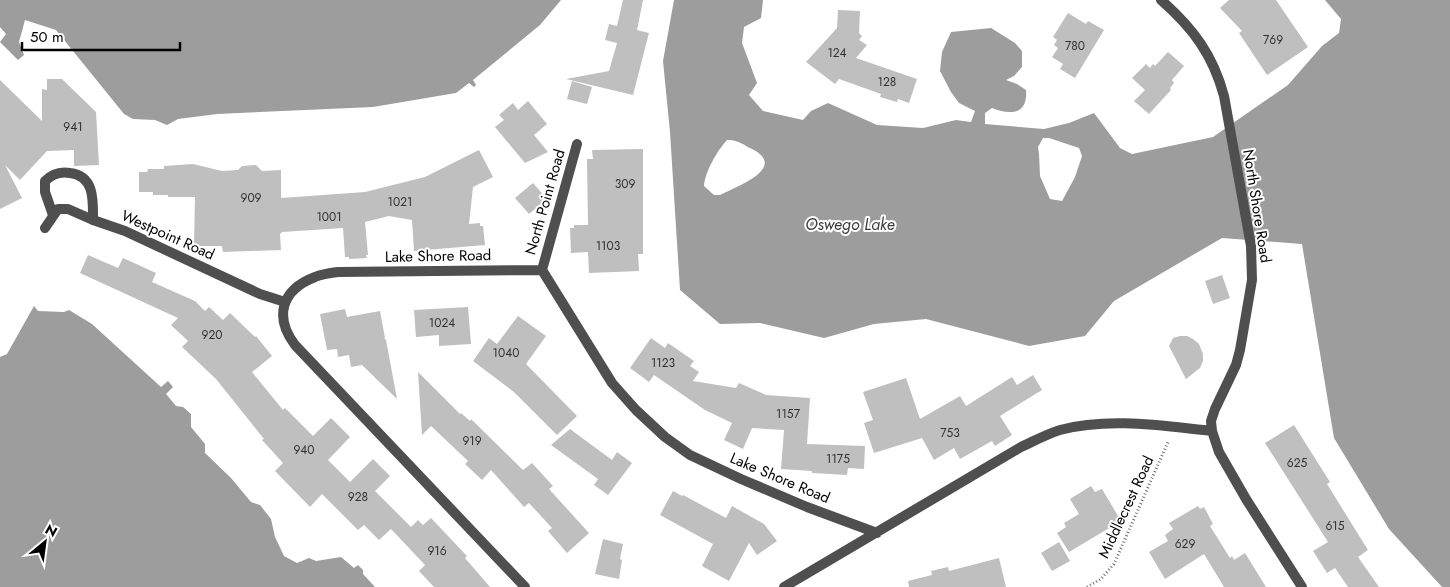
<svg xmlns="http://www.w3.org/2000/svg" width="1450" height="587" font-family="Jost,sans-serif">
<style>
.water{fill:#9d9d9d;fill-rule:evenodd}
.building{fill:#bfbfbf}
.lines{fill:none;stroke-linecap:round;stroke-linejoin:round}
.path{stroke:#717171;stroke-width:3;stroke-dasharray:1 2.5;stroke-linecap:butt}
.lane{stroke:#4f4f4f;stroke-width:10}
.street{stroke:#4f4f4f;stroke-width:10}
.labels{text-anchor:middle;stroke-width:4;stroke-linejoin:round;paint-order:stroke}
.number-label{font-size:12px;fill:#303030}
.street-label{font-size:15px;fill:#000;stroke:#fff}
.water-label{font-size:16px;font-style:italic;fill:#3e3e3e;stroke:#fff}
</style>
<rect width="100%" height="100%" fill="#fff"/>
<!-- water -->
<path class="water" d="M0 0H561L540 25 473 80 476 85 474 87 469 83 456 93 373 107 217 114 178 119 167 125 155 120 133 119 124 114 56 30 25 20 19 42 24 55 18 60 0 42 6 34 0 27Z
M674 0H763L761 18 744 27 742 43 757 83 749 95 763 111 803 120 811 111 828 103 877 125 923 128 956 120 971 122 975 111 959 103 951 92 940 71 942 52 951 32 991 28 1015 43 1022 51V67L1014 76 1006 80 1017 84 1026 90C1028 115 1010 115 992 108L985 113V124L1044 129 1069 123 1094 113 1120 148 1132 154 1213 137 1288 85 1322 46 1339 33 1341 19 1325 0H1450V587H1442L1389 529 1334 438 1302 244 1222 238 1114 301 1085 336 1029 346 926 319 874 324 824 338 760 323 720 324 680 290 670 132 663 61ZM1043 138H1049L1079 148 1082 156 1075 177 1062 201 1050 199 1040 176 1039 154 1038 147ZM727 140C737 139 744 145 752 149 789 168 735 187 720 195H714L704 186C705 172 717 151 727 140Z
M34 306 38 311 64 312 69 310 92 324 161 387 168 381 173 387 166 394 176 406 183 407 191 414V427L205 444V453L231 478 251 502 260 505 271 519 275 537 284 556 297 563 309 558 316 561 341 557 354 568 358 565 363 570V574L375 587H0V357L7 354Z"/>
<!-- building -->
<path class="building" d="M623 0H643L637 30 649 33 633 95 566 79 609 71 617 43 605 40 609 24 617 26Z
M1229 0H1276L1308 47 1267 75 1239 33 1242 31 1220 8Z
M838 10 860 11 859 33 862 36 859 40 867 45 856 58 917 79 909 103 898 99 897 102 880 97 881 94 839 79 835 84 806 62 837 28Z
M1068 13 1086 24 1088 21 1104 30 1075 78 1060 69 1063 64 1052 57 1058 48 1054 45 1057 40 1053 37Z
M1168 52 1184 66 1172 80 1174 83 1170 88 1171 90 1149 114 1134 101 1145 90 1132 78 1146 64 1150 68 1153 64 1155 66Z
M47 79H62L96 112 99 165 74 166V150L47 151 20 180 5 165 22 198 0 209V80L42 121V89L47 90Z
M572 81 592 87 587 104 567 99Z
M528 101 547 124 534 135 548 152 525 163 495 127 504 120 499 115 513 103 518 110Z
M643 149V254H638L639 271 589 273 588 252 571 253 570 228H574V225H588L587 159H593L592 150Z
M479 150 493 177 473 187 469 224 480 223V226H483L485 245 414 251 412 220 389 216 365 222 368 255H366L367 258 349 259V257H345L343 228 282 232 280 234 281 250 223 252 222 246H194L195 197H168V195H153V192H139V172H147L148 169H164V166L193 164 222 171 238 170 242 166 256 165 262 171 281 170V198L365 192 425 177Z
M533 183 547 199 529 214 515 198Z
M88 255 118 268 123 258 156 273 152 282 195 301 205 311 209 307 223 320 230 313 255 337 256 336 272 356 252 372 283 410 285 408 313 436 331 418 350 437 328 460 350 482 373 459 390 476 375 491 411 527 418 520 423 525 431 518 467 556 465 558 490 587H434L419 571 425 565 391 529 379 540 364 525 358 530 322 494 310 507 275 471 283 463 262 440 264 439 216 379 182 347 188 341 171 325 178 318 80 273Z
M1222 275 1230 298 1213 304 1205 281Z
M468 307 471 344 439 346V335L416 337 414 310Z
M345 309 347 317 380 311 385 338H384L386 340 397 399 362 365 351 367 349 355 338 357 337 349 327 350 320 314Z
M518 316 546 336 526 364 577 416 557 435 514 392 473 361 489 338 497 344Z
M1180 336H1187L1193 339 1199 344 1203 354V361L1200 368 1186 379 1169 346 1173 338Z
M651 338 665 348 668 343 694 361 690 366 699 372 693 381 736 388 739 383 766 395 810 398 807 444 865 446 864 469 848 468 847 475 812 473V471L781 469 784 430 752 428 743 449 724 440 732 423 705 410 654 375 649 382 630 368Z
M418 372 460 414 461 413 470 421 471 419 523 470 532 463 553 486 549 489 589 533 567 553 548 531 552 528 529 503 524 507 491 470 482 480 465 464 468 461 431 426 422 435Z
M1033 375 1042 390 1000 416 1012 435 995 446 992 441 960 459 954 448 934 460 922 438 874 453 864 423 873 420 863 392 906 378 920 419 960 396 966 406 1012 377 1017 385Z
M1294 425 1330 482 1327 484 1368 550 1358 557 1379 587H1348L1335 568 1327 573 1313 551 1328 542 1265 443Z
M570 429 612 460 617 452 632 463 608 495 594 485 598 479 551 445Z
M1091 486 1095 492 1102 489 1121 521 1069 552 1057 533 1066 527 1064 523 1079 514 1070 499Z
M673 491 682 496 683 495 726 518 732 506 764 524 777 541 757 555 749 543 729 581 702 566 713 544 660 515Z
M1198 506 1200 509 1204 507 1213 524 1210 526 1230 558 1232 556 1234 560 1245 553 1266 587H1224L1204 554 1165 579 1149 552 1168 541 1165 535 1173 529 1169 523Z
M603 539 623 544 620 559 622 560 619 579 595 574Z
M1059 542 1070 561 1052 571 1041 553Z
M999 558 1006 587H909L908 581 932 575 931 571 948 567 949 571Z"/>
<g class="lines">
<!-- path -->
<path class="path" d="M1087 587 1101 579 1114 564 1168 442"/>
<!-- lane -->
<path class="lane" d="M53 215 45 192V181C52 174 60 171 70 173 95 176 93 201 93 220"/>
<!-- street -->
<path class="street" d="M1161 0C1193 28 1213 55 1224 96L1251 246 1252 280 1240 350 1236 365 1215 409 1211 421 1212 431 1219 452 1246 499 1302 587
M45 228 58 209H68L93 220 125 231 260 294 285 302
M542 270 577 144
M525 587 295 345C274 317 281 290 315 277 322 274 330 273 338 272L542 270 612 383 636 410 665 437 690 455 741 479 807 507 877 533
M784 587 1021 447C1034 441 1047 434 1060 430 1109 417 1163 426 1212 431"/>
</g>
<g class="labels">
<!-- number labels -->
<g class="number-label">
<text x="1273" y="44">769</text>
<text x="1075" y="50">780</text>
<text x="837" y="57">124</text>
<text x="887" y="86">128</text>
<text x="73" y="131">941</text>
<text x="625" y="188">309</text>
<text x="251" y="202">909</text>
<text x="400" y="206">1021</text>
<text x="329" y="221">1001</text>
<text x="608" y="250">1103</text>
<text x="442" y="327">1024</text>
<text x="212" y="339">920</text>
<text x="506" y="357">1040</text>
<text x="663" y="367">1123</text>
<text x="788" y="418">1157</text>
<text x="950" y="437">753</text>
<text x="472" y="445">919</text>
<text x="304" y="454">940</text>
<text x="838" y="463">1175</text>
<text x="1297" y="467">625</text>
<text x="358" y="501">928</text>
<text x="1335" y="530">615</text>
<text x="1185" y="548">629</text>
<text x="437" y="555">916</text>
</g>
<!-- street labels -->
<g class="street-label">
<text transform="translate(545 202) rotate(-74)" y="5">North Point Road</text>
<text transform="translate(1257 206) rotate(81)" y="5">North Shore Road</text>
<text transform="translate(168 235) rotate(24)" y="5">Westpoint Road</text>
<text transform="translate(438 256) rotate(-1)" y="5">Lake Shore Road</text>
<text transform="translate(780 478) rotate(23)" y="5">Lake Shore Road</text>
<text transform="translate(1126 507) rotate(-65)" y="5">Middlecrest Road</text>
</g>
<!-- water labels -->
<g class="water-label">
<text x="850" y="230">Oswego Lake</text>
</g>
</g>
<!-- north arrow -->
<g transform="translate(45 542) rotate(29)" stroke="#ffffff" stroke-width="4" paint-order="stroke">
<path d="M0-4L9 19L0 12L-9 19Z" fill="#000000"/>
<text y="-8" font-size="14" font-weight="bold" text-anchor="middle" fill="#000000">N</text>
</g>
<!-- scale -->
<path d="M22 42v8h158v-8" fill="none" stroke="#000000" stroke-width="2.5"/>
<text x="30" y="42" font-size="15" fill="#000000" stroke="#ffffff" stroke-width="4" paint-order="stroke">50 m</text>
</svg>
